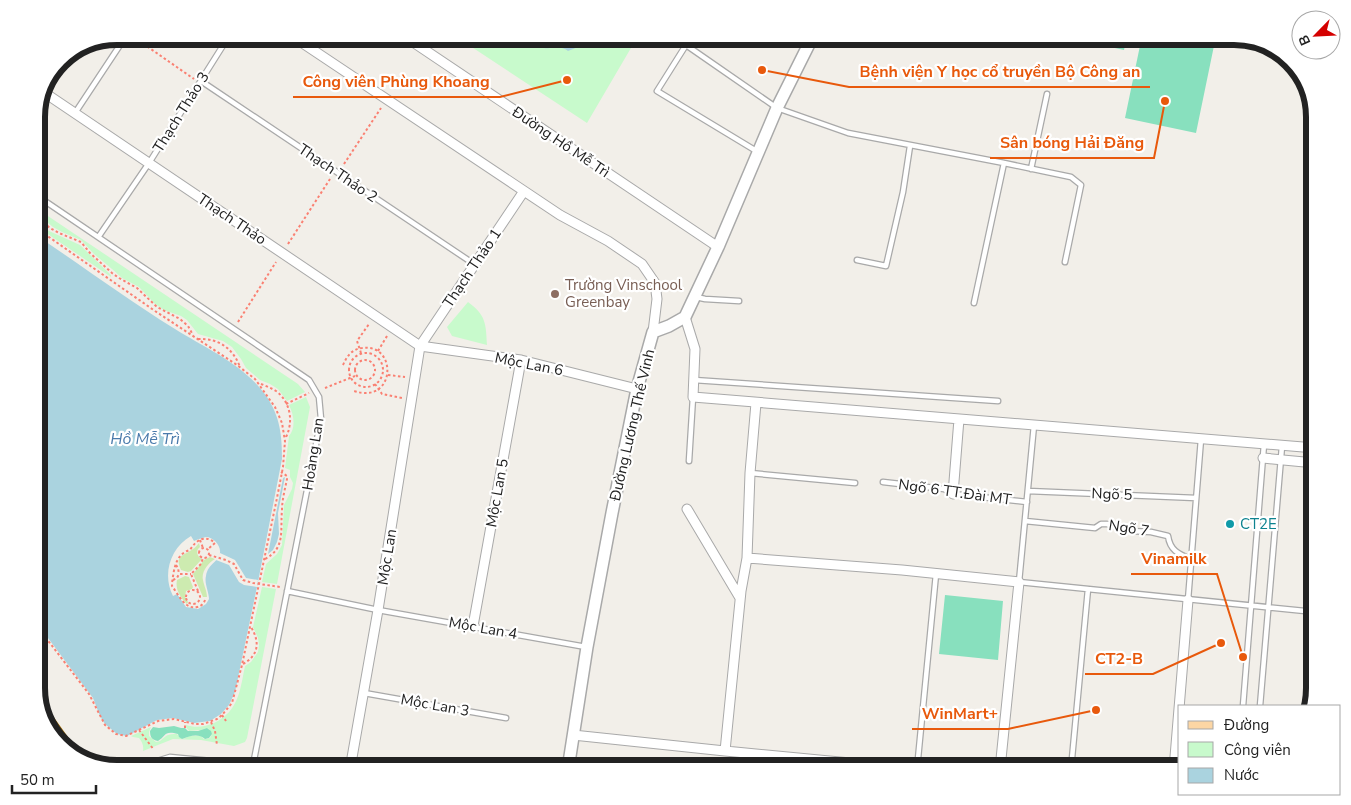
<svg xmlns="http://www.w3.org/2000/svg" width="1351" height="805" font-family="'Nunito Sans',sans-serif">
<style>
.grass{fill:#cdebb0}
.park{fill:#c8facc}
.pitch{fill:#88e0be}
.water{fill:#aad3df;fill-rule:evenodd}
.pier{fill:#f2efe9}
.lines{fill:none;stroke-linecap:round;stroke-linejoin:round}
.service-casing{stroke:#a9a9a9;stroke-width:7}
.minor-casing{stroke:#a9a9a9;stroke-width:11}
.tertiary-casing{stroke:#a9a9a9;stroke-width:14}
.primary-casing{stroke:#a06b00;stroke-width:16}
.path{stroke:#fa8072;stroke-width:2;stroke-dasharray:2.5 2.5;stroke-linecap:butt}
.service{stroke:#fff;stroke-width:4.5}
.minor{stroke:#fff;stroke-width:9}
.tertiary{stroke:#fff;stroke-width:11}
.primary{stroke:#fcd6a4;stroke-width:14}
.education-dot{fill:#8d6e63;stroke:#fff;stroke-width:2}
.culture-dot{fill:#0f9aa8;stroke:#fff;stroke-width:2}
.labels{text-anchor:middle;stroke-width:4.5;stroke-linejoin:round;paint-order:stroke}
.street-label{font-size:15px;fill:#222;stroke:#fff}
.education-label{font-size:15px;fill:#785e54;stroke:#fff;text-anchor:start}
.culture-label{font-size:15px;fill:#0d838f;stroke:#fff;text-anchor:start}
.water-label{font-size:16px;font-style:italic;fill:#4a7aab;stroke:#fff}
.rim{fill:none;stroke:#222;stroke-width:6}
.leader{fill:none;stroke:#e8590c;stroke-width:2}
.callout-dot{fill:#e8590c;stroke:#fff;stroke-width:2}
.callout-label{font-size:16px;text-anchor:middle;font-weight:bold;fill:#e8590c;stroke:#fff;stroke-width:4.5;stroke-linejoin:round;paint-order:stroke}
</style>
<rect width="100%" height="100%" fill="#f2efe9"/>
<!-- grass -->
<path class="grass" d="M199 543 200 547 198 549C196 553 198 557 202 559L191 571 188 572 181 570C174 555 184 556 193 549 195 548 197 545 199 543Z
M210 557 215 559C208 563 201 572 203 580 204 586 207 591 207 597H203L193 574 204 560Z
M185 576 189 577 193 587 192 589 186 591 185 597 188 602 187 604C180 597 175 589 177 580Z
M601 757 677 763 676 769H599Z"/>
<!-- park -->
<path class="park" d="M455 36H638L587 123Z
M36 208 298 384 305 392 287 401 278 389 270 384 260 380 246 368 241 359 232 347 223 341 198 334 187 320 181 316 164 310 155 304 139 287 122 278 112 269 94 254 81 240 62 232 53 227 36 213Z
M36 219 49 231 80 245 111 275V277L36 226Z
M468 302C486 315 486 324 487 345L452 336 447 327Z
M306 397 310 407 277 584 262 582 266 564 277 554 282 545 284 505 292 489 293 483 290 477V470L285 468 289 436C296 428 294 415 289 405Z
M262 587 276 589 247 738 245 742 234 746 201 740 173 739 143 751C144 745 142 742 139 738L133 737 131 736 151 727 149 732V736L156 742 160 741C167 735 167 734 177 734L182 739 186 738 188 736H201L204 739H207L210 738 212 734 209 729 207 728 201 730 189 731 186 727V725C195 728 205 727 214 723 239 711 240 690 245 666L251 662 258 652 259 645 258 638 253 627Z"/>
<!-- pitch -->
<path class="pitch" d="M1060 36H1127L1124 50Z
M1142 36H1216L1196 133 1125 118Z
M945 595 1003 601 998 660 939 654Z
M174 726 181 728H185L188 731H198L207 728 211 731 212 734 209 738 205 739C198 733 190 736 182 739L179 737 178 734C164 730 166 736 158 741 152 740 150 737 150 731L153 727 159 728Z"/>
<!-- water -->
<path class="water" d="M509 36H599L583 45 568 51C561 45 553 49 544 48 532 47 519 43 509 36Z
M36 235C82 266 128 300 175 329 207 349 245 365 267 397 280 417 282 435 282 459L257 587 235 692 229 705 221 714 210 721 194 723 173 718 157 720 127 736 117 734 105 724 100 716 93 698 36 622ZM191 536 194 541C198 539 202 538 206 537 213 537 221 545 220 553 219 562 208 563 206 576 204 583 209 592 209 599L206 604 198 609 186 607 177 594 173 596C162 575 170 548 191 536Z
M285 477 278 513 279 534 277 542 273 550 268 554 283 478Z"/>
<!-- pier -->
<path class="pier" d="M512 36H518L533 42 548 44V36H555V44L569 42 586 36H592L570 45 555 47 532 45Z
M220 553 235 560 246 578 258 580 257 587 244 585 239 582 229 565 216 560Z"/>
<g class="lines">
<defs>
<path id="service" d="M201 81 474 264
M75 113 126 36
M758 152 657 91 686 45 777 108 848 133 1004 163 1071 177 1081 185 1065 262
M1031 169 1047 94
M36 195 309 380 319 397 321 419 253 765
M99 236 149 163 229 36
M857 260 886 266 903 192 910 146
M696 297 705 299 739 301
M974 303 1004 163
M694 380 998 401
M1034 425 1019 582 1315 612
M689 461 693 397
M750 473 855 483
M883 482 944 489 953 494 1027 502
M1028 491 1196 498
M1025 521 1095 528 1101 524H1107L1131 531 1151 532 1168 536C1170 550 1178 554 1191 559
M287 591 378 610 586 647
M1188 600 1201 439
M364 693 506 718
M1243 706 1264 444
M1260 706 1282 446
M137 769 141 766 170 757 253 765 273 769
M917 769 936 574
M1071 769 1088 589"/>
<path id="minor" d="M292 36 560 215 608 241 642 264 655 283 657 299 653 332
M404 36 718 247
M45 93 420 346 521 360 637 389
M685 317 695 349 693 397 1315 448
M1263 458 1315 463
M953 494 959 419
M687 509 740 598
M747 558 902 570 1019 582 1000 769
M473 626 521 360
M573 735 725 751 913 769
M725 751 741 591 747 558 750 473 756 403
M350 769 378 610 420 346 524 191
M1174 769 1188 600"/>
<path id="tertiary" d="M568 769 587 647 612 513 637 389 653 332 669 326 685 317 718 247 777 108 813 36"/>
<path id="primary" d="M43 716 66 748"/>
</defs>
<!-- service casing -->
<use href="#service" class="service-casing"/>
<!-- minor casing -->
<use href="#minor" class="minor-casing"/>
<!-- tertiary casing -->
<use href="#tertiary" class="tertiary-casing"/>
<!-- primary casing -->
<use href="#primary" class="primary-casing"/>
<!-- path -->
<path class="path" d="M135 38 194 79
M344 164 381 108
M36 216 50 228 59 233 81 242 90 253 112 273 119 278 137 288 157 307 180 319 188 326 193 335
M36 228 155 311 237 365 255 379 275 407 282 423 285 441 283 467 277 498 242 665 232 703 222 715 217 719 203 724H195L174 719 158 721 126 736 116 734 105 725 89 694 36 625
M288 244 330 179
M238 322 276 262
M198 339C218 338 233 348 240 367
M378 351 387 336
M361 353 357 341 369 324
M349 370a17 17 0 1 1 34 0a17 17 0 1 1-34 0Z
M355 370a10 10 0 1 1 20 0a10 10 0 1 1-20 0Z
M343 365C347 356 352 349 362 348 398 343 396 405 354 391
M388 375 405 377
M261 384C266 386 271 388 276 391 291 402 294 423 285 439
M375 384 382 394 402 398
M325 388 355 376
M286 404 309 393
M200 540 203 548
M199 553a5 5 0 1 1 10 0a5 5 0 1 1-10 0Z
M209 555 226 560 234 564 243 580 253 583 280 587
M265 559C286 548 280 530 282 510 282 500 285 489 287 479V476L281 472
M176 565 178 568 179 574
M173 580 177 578 179 574H191
M186 597a7 7 0 1 1 14 0a7 7 0 1 1-14 0Z
M198 591 191 574 201 564 203 558
M205 600C204 603 202 606 197 607 185 610 178 594 172 586V583C174 570 175 554 190 550 196 540 205 534 215 543L208 549
M243 664C259 655 260 642 251 627
M222 715 226 721
M211 722 215 731 217 745
M185 728V722
M139 730 154 750"/>
<!-- service -->
<use href="#service" class="service"/>
<!-- minor -->
<use href="#minor" class="minor"/>
<!-- tertiary -->
<use href="#tertiary" class="tertiary"/>
<!-- primary -->
<use href="#primary" class="primary"/>
</g>
<!-- markers -->
<circle class="education-dot" cx="555" cy="294" r="5"/>
<circle class="culture-dot" cx="1230" cy="524" r="5"/>
<g class="labels">
<!-- street labels -->
<g class="street-label">
<text transform="translate(181 112) rotate(-58)" y="5">Thạch Thảo 3</text>
<text transform="translate(561 142) rotate(34)" y="5">Đường Hồ Mễ Trì</text>
<text transform="translate(338 173) rotate(34)" y="5">Thạch Thảo 2</text>
<text transform="translate(232 219) rotate(34)" y="5">Thạch Thảo</text>
<text transform="translate(472 268) rotate(-56)" y="5">Thạch Thảo 1</text>
<text transform="translate(529 364) rotate(11)" y="5">Mộc Lan 6</text>
<text transform="translate(632 425) rotate(-77)" y="5">Đường Lương Thế Vinh</text>
<text transform="translate(313 454) rotate(-81)" y="5">Hoàng Lan</text>
<text transform="translate(955 492) rotate(8)" y="5">Ngõ 6 TT.Đài MT</text>
<text transform="translate(497 493) rotate(-80)" y="5">Mộc Lan 5</text>
<text transform="translate(1112 494) rotate(2)" y="5">Ngõ 5</text>
<text transform="translate(1129 528) rotate(9)" y="5">Ngõ 7</text>
<text transform="translate(387 557) rotate(-81)" y="5">Mộc Lan</text>
<text transform="translate(483 628) rotate(10)" y="5">Mộc Lan 4</text>
<text transform="translate(435 705) rotate(10)" y="5">Mộc Lan 3</text>
</g>
<!-- education labels -->
<g class="education-label">
<text x="565" y="290">Trường Vinschool<tspan x="565" dy="17">Greenbay</tspan></text>
</g>
<!-- culture labels -->
<g class="culture-label">
<text x="1240" y="529">CT2E</text>
</g>
<!-- water labels -->
<g class="water-label">
<text x="145" y="444">Hồ Mễ Trì</text>
</g>
</g>
<!-- crop -->
<path d="M0 0H1351V805H0ZM117 45H1234A72 72 0 0 1 1306 117V688A72 72 0 0 1 1234 760H117A72 72 0 0 1 45 688V117A72 72 0 0 1 117 45Z" fill="#fff" fill-rule="evenodd"/>
<path class="rim" d="M117 45H1234A72 72 0 0 1 1306 117V688A72 72 0 0 1 1234 760H117A72 72 0 0 1 45 688V117A72 72 0 0 1 117 45Z"/>
<!-- callouts -->
<path class="leader" d="M762 70L849 87H1150M567 80L500 97H293M1165 101L1154 158H990M1243 657L1217 574H1131M1221 643L1153 674H1085M1096 710L1008 729H912"/>
<g class="callout-dot">
<circle cx="762" cy="70" r="5"/>
<circle cx="567" cy="80" r="5"/>
<circle cx="1165" cy="101" r="5"/>
<circle cx="1243" cy="657" r="5"/>
<circle cx="1221" cy="643" r="5"/>
<circle cx="1096" cy="710" r="5"/>
</g>
<g class="callout-label">
<text x="1000" y="77">Bệnh viện Y học cổ truyền Bộ Công an</text>
<text x="396" y="87">Công viên Phùng Khoang</text>
<text x="1072" y="148">Sân bóng Hải Đăng</text>
<text x="1174" y="564">Vinamilk</text>
<text x="1119" y="664">CT2-B</text>
<text x="960" y="719">WinMart+</text>
</g>
<!-- legend -->
<rect x="1178" y="705" width="162" height="90" fill="#ffffff" stroke="#a7a7a7"/>
<rect x="1188" y="721" width="25" height="8" fill="#fcd6a4" stroke="#a7a7a7"/>
<text x="1224" y="730" font-size="15" fill="#222222">Đường</text>
<rect x="1188" y="742" width="25" height="15" fill="#c8facc" stroke="#a7a7a7"/>
<text x="1224" y="755" font-size="15" fill="#222222">Công viên</text>
<rect x="1188" y="768" width="25" height="15" fill="#aad3df" stroke="#a7a7a7"/>
<text x="1224" y="780" font-size="15" fill="#222222">Nước</text>
<!-- north arrow -->
<g transform="translate(1316 35) rotate(246)"><circle r="24" fill="#ffffff" stroke="#a7a7a7"/>
<path d="M0-4L9 19L0 12L-9 19Z" fill="#d40000"/>
<text y="-8" font-size="14" font-weight="bold" text-anchor="middle" fill="#222222">B</text>
</g>
<!-- scale -->
<path d="M12 785v8h84v-8" fill="none" stroke="#222222" stroke-width="2.5"/>
<text x="20" y="785" font-size="15" fill="#222222" stroke="#ffffff" stroke-width="4" paint-order="stroke">50 m</text>
</svg>
